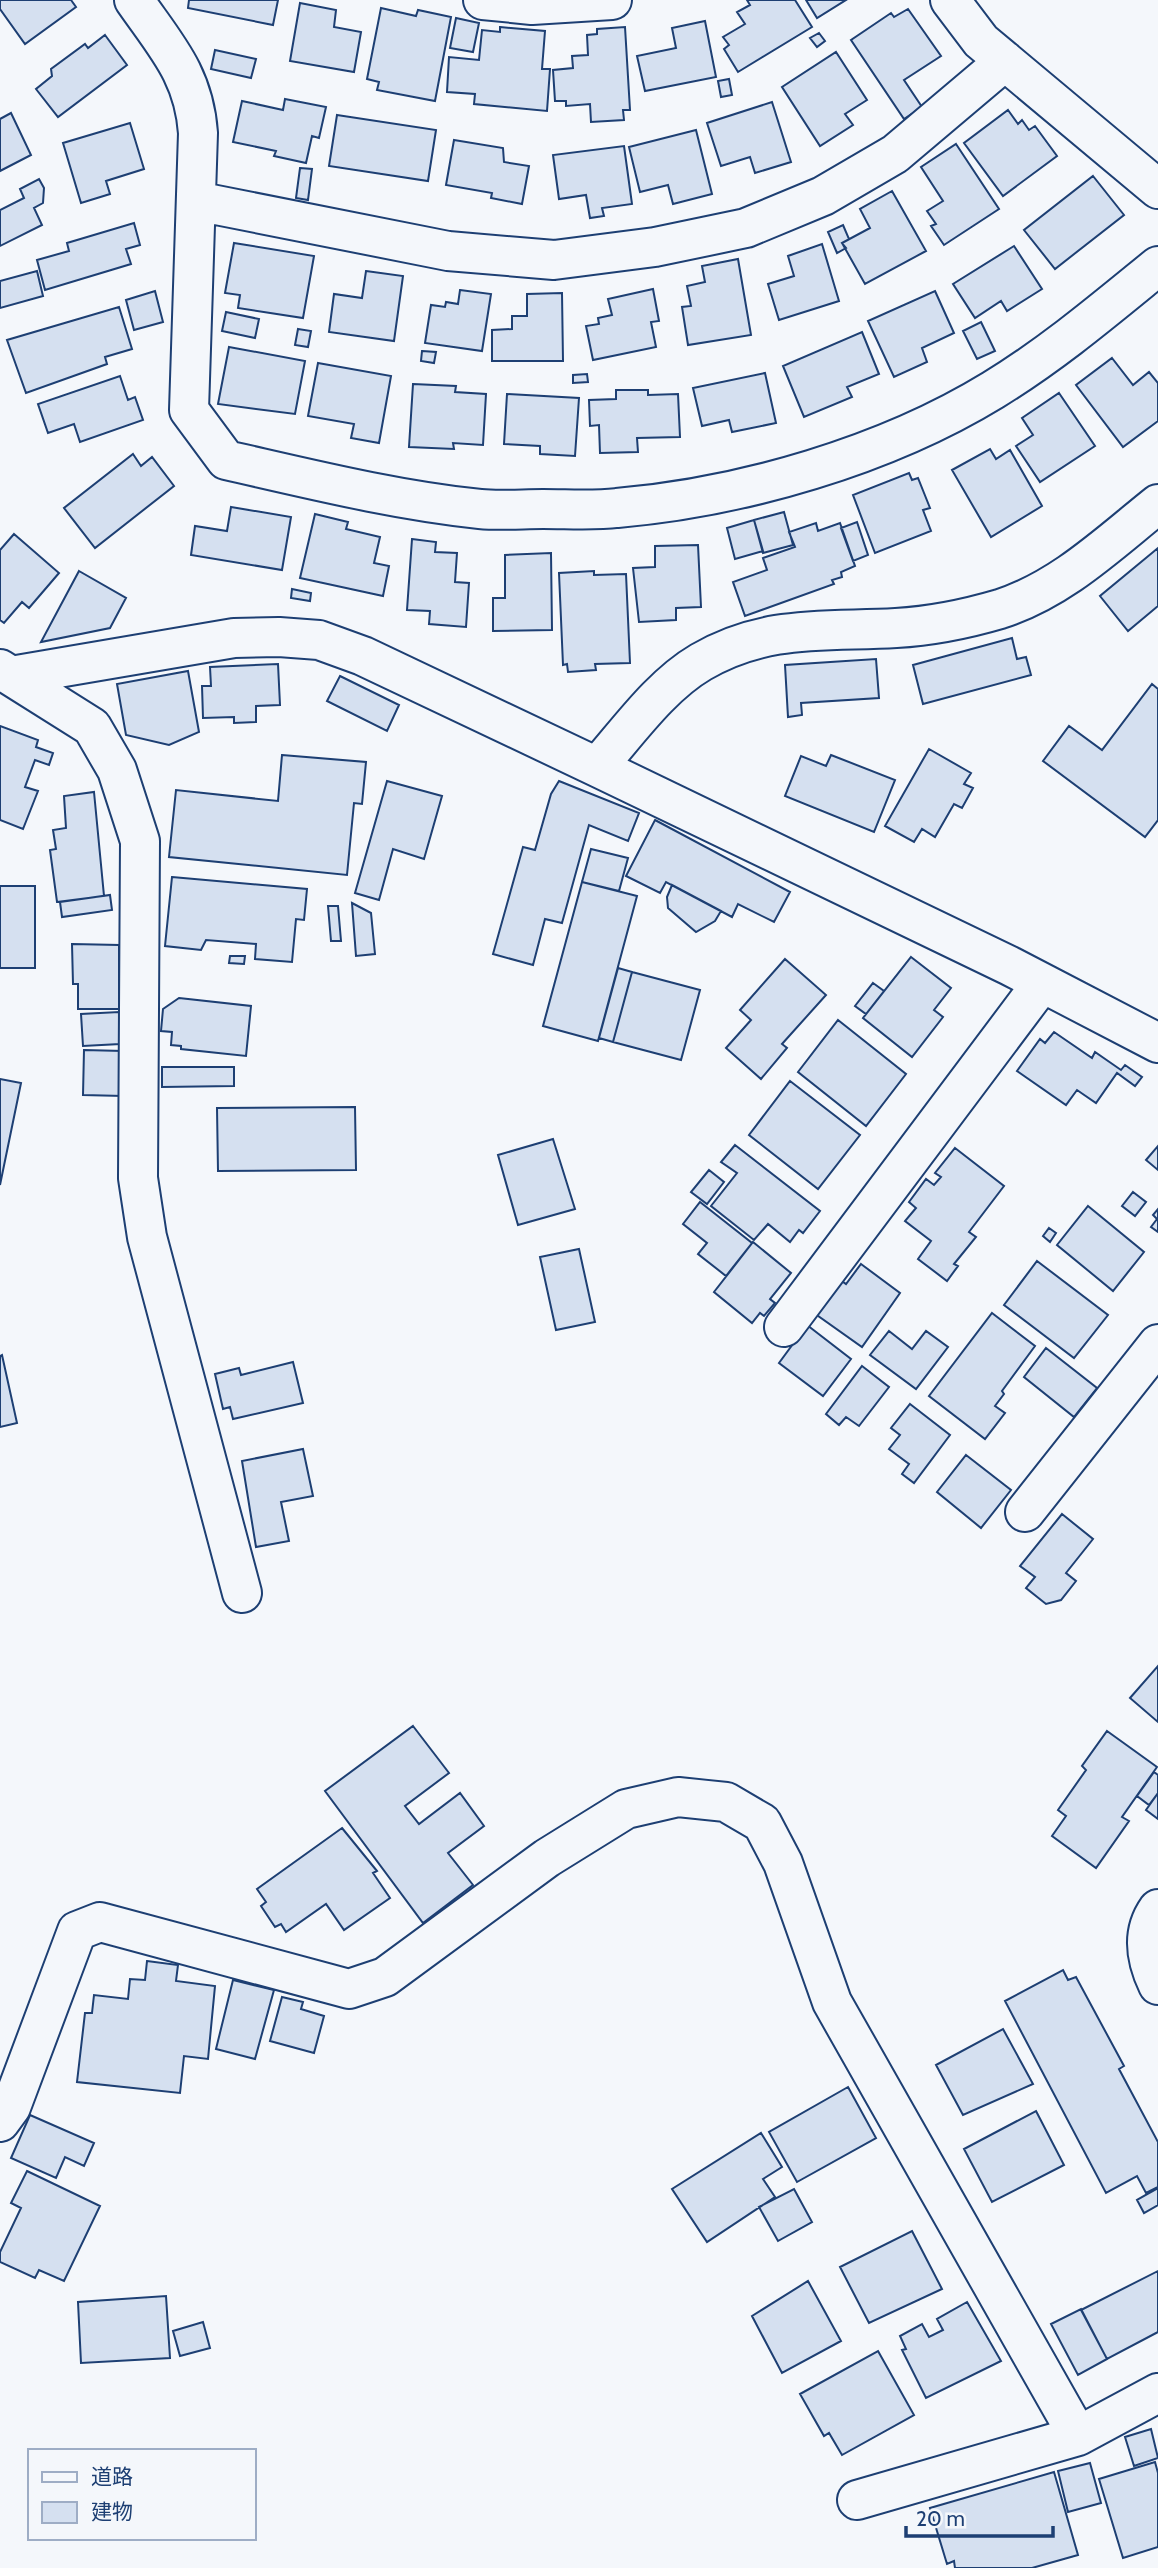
<svg xmlns="http://www.w3.org/2000/svg" width="1158" height="2568" font-family="Cabin,'Noto Sans JP',sans-serif">
<style>
.building{fill:#d5e0f0;stroke:#1d3f73;stroke-width:2}
.lines{fill:none;stroke-linecap:round;stroke-linejoin:round}
.street-casing{stroke:#1d3f73;stroke-width:42}
.street{stroke:#f4f7fb;stroke-width:38}
</style>
<rect width="100%" height="100%" fill="#f4f7fb"/>
<!-- building -->
<path class="building" d="M0 0H71L76 7 25 44 0 9Z
M189 0H278L273 25 188 8Z
M747 0H795L812 27 738 72 724 49 729 45 723 37 745 24 737 12 750 5Z
M806 0H846L817 18Z
M300 3 336 10 334 27 361 32 354 72 290 61Z
M381 8 416 16 418 10 451 17 435 101 377 90 379 82 367 79Z
M908 9 941 56 904 80 922 107 904 119 851 40 891 13 894 17Z
M456 18 479 23 473 52 450 48Z
M705 21 716 77 645 91 637 56 676 48 672 28Z
M500 27 545 31 542 69H550L547 111 474 104 475 94 447 92 449 57 479 60 482 30 500 32Z
M625 27 630 110H623L624 120 591 122 590 104 566 106V101H555L553 70 573 68 572 56 588 55 587 35 597 34V29Z
M819 33 825 41 817 47 810 38Z
M105 35 127 65 58 117 36 89 52 76 51 69 85 44 88 48Z
M215 50 256 59 251 78 211 69Z
M836 52 867 100 845 114 853 125 820 146 782 87Z
M729 79 732 95 721 97 718 81Z
M285 99 326 107 319 138 312 136 306 163 274 156 276 151 233 142 242 101 283 110Z
M772 102 791 162 755 173 750 157 721 166 707 123Z
M1008 110 1018 124 1022 120 1029 130 1035 126 1057 156 1003 196 964 143Z
M11 113 31 155 0 171V119Z
M337 115 436 130 428 181 329 166Z
M130 123 144 169 106 181 110 194 81 203 63 143Z
M696 130 712 194 673 204 668 185 640 192 629 147Z
M454 140 503 148 504 162 529 166 522 204 491 198 492 193 446 185Z
M956 144 999 209 944 245 931 226 936 224 927 211 943 201 921 167Z
M624 146 632 204 602 208 604 216 590 218 586 195 559 199 553 155Z
M300 168 312 169 308 200 296 198Z
M1093 176 1124 215 1055 269 1024 230Z
M39 179 44 188 43 203 34 208 42 225 0 246V210L24 198 20 189Z
M892 191 926 251 865 284 842 243 870 228 860 209Z
M134 223 140 245 126 249 131 264 45 290 37 260 69 251 67 243Z
M843 225 849 239 842 243 846 248 837 253 828 232Z
M234 243 314 256 303 318 238 308 240 295 225 293Z
M822 244 839 301 779 320 768 284 794 276 788 256Z
M1014 246 1042 289 1007 311 1001 301 975 318 953 284Z
M738 259 751 335 688 345 682 307 691 306 687 286 705 282 702 266Z
M37 271 43 296 0 308V281Z
M366 271 403 276 394 341 329 332 334 294 362 298Z
M653 289 659 321 651 322 656 347 593 360 586 326 599 324 598 318 612 315 608 299Z
M460 290 491 294 482 351 425 343 431 305 445 307 446 302 458 304Z
M155 291 163 322 134 330 126 300Z
M935 291 954 333 922 348 927 362 894 377 868 321Z
M562 293 563 361H492V330L512 329V316H527V294Z
M119 307 132 349 105 357 107 364 26 393 7 340Z
M226 312 259 319 255 338 222 331Z
M981 322 995 351 977 359 963 331Z
M298 329 311 331 308 347 295 345Z
M862 332 879 374 847 387 852 397 804 417 783 366Z
M229 347 305 361 295 414 218 404Z
M422 351 436 352 434 363 421 361Z
M1112 358 1133 385 1149 372 1158 383V421L1123 447 1076 385Z
M318 363 391 376 379 443 351 438 354 424 308 416Z
M765 373 776 423 732 432 729 420 702 426 693 388Z
M587 374 588 382 573 383V375Z
M120 376 128 400 135 397 143 420 80 442 74 424 48 433 38 404Z
M413 384 456 386 455 392 486 394 483 445 453 443 454 449 409 447Z
M616 390H648V395L678 394 680 437 637 438 638 452 600 453 599 425 590 426 589 400 616 399Z
M1059 393 1095 446 1040 482 1016 446 1033 435 1022 418Z
M507 394 579 398 575 456 540 454V446L504 444Z
M990 449 996 459 1010 450 1042 506 991 537 952 470Z
M133 454 141 466 152 457 174 486 95 548 64 508Z
M909 473 912 480 918 478 930 508 923 510 931 531 875 553 853 495Z
M231 507 291 517 282 570 191 555 195 526 227 531Z
M784 512 793 545 763 553 754 520Z
M315 514 348 522 346 529 380 537 374 563 389 566 383 596 300 578Z
M754 520 763 551 735 559 727 528Z
M857 522 868 555 853 561 841 528Z
M816 523 818 531 840 523 855 566 841 572 842 577 832 580 834 584 745 616 733 582 767 570 763 558 795 547 789 532Z
M14 534 59 573 29 608 22 602 4 623 0 620V550Z
M412 539 436 542 435 552 457 553 455 582 469 583 466 627 429 624 430 611 407 610Z
M698 545 701 607 676 608V620L639 622 633 568 655 567V546Z
M1158 548V606L1128 631 1100 596Z
M551 553 552 630 493 631V598H505V555Z
M79 571 126 598 110 628 41 642Z
M594 571V575L626 574 630 663 595 664 596 670 568 672 567 664 563 665 559 573Z
M292 589 311 593 310 601 291 598Z
M1012 638 1017 659 1026 657 1031 675 923 704 913 665Z
M876 659 879 698 801 703 802 715 788 717 785 665Z
M278 664 280 705 256 706V722L234 723V717L203 718 202 686H211L210 667Z
M188 671 199 732 169 745 126 735 117 684Z
M340 676 399 705 387 731 327 701Z
M1152 684 1158 689V820L1145 837 1043 761 1069 726 1102 750Z
M0 726 38 740 36 747 53 753 49 765 35 760 25 787 38 791 23 829 0 820Z
M929 749 971 773 964 784 973 788 962 808 954 804 935 837 922 829 914 842 885 826Z
M282 755 366 762 362 804 354 803 347 875 169 857 176 790 278 801Z
M831 755 895 780 874 832 785 796 801 756 826 766Z
M387 781 442 796 424 859 393 849 379 900 355 893Z
M559 781 639 813 628 841 589 825 562 923 545 919 533 965 493 954 523 847 535 850 551 794Z
M94 792 104 896 57 902 50 850 56 849 53 830 66 828 64 796Z
M655 820 790 892 774 922 738 904 732 917 666 882 660 893 626 876Z
M591 849 628 858 619 891 582 882Z
M172 877 307 889 304 920 296 919 292 962 255 959 256 944 206 940 201 950 165 946Z
M582 882 637 896 598 1041 543 1026Z
M672 885 721 911 715 921 696 932 668 908 667 897Z
M0 886H35V968H0Z
M110 895 112 910 62 917 60 902Z
M352 903 371 913 375 954 356 956Z
M328 906H338L341 941H331Z
M72 944 119 945V1009H78V984H73Z
M230 956H245L244 964 229 963Z
M911 957 951 988 934 1010 943 1017 912 1057 863 1018Z
M785 959 826 995 782 1044 787 1048 761 1079 726 1048 751 1020 740 1010Z
M618 968 632 972 613 1042 599 1038Z
M632 972 700 990 681 1060 613 1042Z
M873 983 884 991 866 1014 855 1006Z
M179 998 251 1006 246 1056 181 1049V1046L171 1045 172 1032 161 1031 163 1009Z
M119 1012 120 1044 83 1046 81 1014Z
M838 1020 906 1074 866 1126 798 1072Z
M1054 1032 1092 1058 1095 1052 1121 1070 1125 1065 1142 1077 1135 1086 1117 1073 1096 1103 1077 1090 1066 1105 1017 1071 1040 1039 1045 1043Z
M84 1050 123 1051V1096L83 1095Z
M162 1067H234V1086L162 1087Z
M0 1079 21 1083 0 1185Z
M790 1081 860 1135 818 1189 749 1135Z
M355 1107 356 1170 218 1171 217 1108Z
M553 1139 575 1209 518 1225 498 1155Z
M735 1145 820 1211 803 1233 799 1230 790 1242 768 1224 754 1240 711 1206 737 1173 721 1162Z
M1158 1146V1170L1146 1160Z
M955 1148 1004 1186 969 1232 976 1237 954 1264 958 1266 947 1281 918 1259 931 1241 905 1221 916 1208 909 1202 926 1179 934 1185 941 1177 935 1173Z
M709 1170 724 1182 707 1204 691 1192Z
M1133 1192 1146 1202 1135 1216 1122 1206Z
M700 1202 752 1243 726 1276 698 1254 707 1243 683 1224Z
M1088 1206 1144 1252 1113 1291 1057 1245Z
M1158 1209V1232L1151 1227 1157 1219 1153 1215Z
M1049 1228 1056 1233 1050 1242 1043 1236Z
M753 1242 791 1273 770 1299 775 1303 764 1316 760 1313 752 1323 714 1292Z
M579 1249 595 1322 556 1330 540 1257Z
M1037 1261 1108 1315 1074 1358 1004 1305Z
M861 1264 900 1293 862 1347 814 1313 839 1279 846 1284Z
M992 1313 1035 1346 1002 1391 1004 1394 995 1406 1005 1413 985 1439 929 1396Z
M807 1325 851 1359 823 1396 779 1363Z
M889 1331 912 1349 926 1331 948 1347 916 1389 870 1355Z
M1046 1348 1097 1388 1074 1417 1024 1377Z
M2 1355 17 1423 0 1427V1356Z
M293 1362 303 1403 233 1419 230 1407 223 1409 215 1374 239 1368 241 1375Z
M862 1366 889 1387 859 1426 846 1417 839 1425 826 1414Z
M910 1404 950 1435 914 1483 902 1474 909 1464 889 1449 900 1435 891 1428Z
M303 1449 313 1496 281 1502 289 1541 256 1547 242 1461Z
M966 1455 1011 1490 981 1528 937 1492Z
M1062 1514 1093 1539 1066 1573 1076 1581 1061 1600 1046 1604 1026 1588 1035 1577 1020 1566Z
M1158 1666V1722L1130 1698Z
M413 1726 449 1773 405 1806 419 1824 460 1793 484 1826 448 1853 473 1885 423 1923 325 1791Z
M1107 1731 1157 1767 1122 1817 1129 1821 1096 1868 1052 1836 1066 1816 1058 1810 1086 1770 1082 1766Z
M1154 1772 1158 1775V1793L1149 1805 1137 1796Z
M1158 1793V1819L1146 1810Z
M342 1828 377 1871 373 1873 390 1898 344 1930 326 1904 286 1932 281 1924 275 1927 261 1906 266 1902 257 1889Z
M147 1961 178 1965 176 1981 215 1986 208 2059 184 2056 180 2093 77 2082 85 2013H92L94 1995 128 1999 130 1979 145 1980Z
M1063 1970 1068 1980 1076 1977 1124 2066 1119 2069 1158 2142V2187L1146 2193 1137 2176 1106 2193 1005 2001Z
M233 1980 274 1990 255 2059 216 2049Z
M282 1997 303 2002 301 2009 324 2016 314 2053 270 2041Z
M1003 2029 1033 2084 963 2115 936 2065Z
M848 2087 876 2138 797 2182 769 2132Z
M1036 2111 1064 2165 992 2202 964 2149Z
M30 2115 94 2143 84 2166 65 2157 56 2178 11 2158Z
M761 2133 782 2167 763 2179 775 2197 707 2242 672 2189Z
M27 2171 100 2206 64 2281 39 2270 35 2278 0 2262V2252L21 2208 11 2203Z
M1158 2188V2205L1144 2213 1137 2200Z
M794 2189 812 2222 778 2241 759 2207Z
M912 2231 942 2289 869 2323 840 2267Z
M1158 2271V2332L1107 2359 1081 2310Z
M808 2281 841 2341 782 2373 752 2316Z
M166 2296 170 2358 81 2363 78 2302Z
M967 2302 1001 2361 926 2398 902 2350 906 2349 900 2336 922 2324 929 2337 943 2330 937 2319Z
M1081 2309 1107 2359 1078 2375 1051 2324Z
M203 2322 210 2348 180 2356 173 2331Z
M878 2351 914 2415 842 2455 829 2433 824 2436 800 2394Z
M1151 2429 1158 2458 1134 2466 1125 2437Z
M1155 2462 1158 2473V2547L1123 2558 1099 2479Z
M1090 2463 1101 2503 1068 2512 1058 2471Z
M1054 2472 1078 2555 1032 2568H955L954 2561 947 2564 930 2508Z"/>
<g class="lines">
<defs>
<path id="street" d="M134 0C166 46 194 75 198 133L189 410 226 460C310 479 394 500 480 509 501 511 523 509 543 509 568 509 593 511 617 508 743 497 885 456 993 390 1052 354 1104 310 1158 266
M483 0 532 5 612 0
M950 0 981 41 1158 189
M196 201 448 251 554 260 655 247 746 228 823 196 895 154 1005 61
M0 669 11 676 234 638 279 637 319 640 363 656 597 767 1010 966 1158 1043
M11 676 92 727 117 770 140 841 138 1178 147 1237 242 1593
M597 767C628 732 660 686 701 662 766 624 826 632 896 628 932 626 966 619 1000 609 1062 589 1109 543 1158 504
M784 1327 1042 983
M1025 1512 1158 1344
M1158 1909C1141 1933 1146 1960 1158 1985
M0 2122 11 2107 77 1931 100 1922 349 1989 385 1977 547 1858 626 1809 678 1797 726 1802 762 1823 783 1863 832 2002 1078 2436 857 2500
M1078 2436 1158 2393"/>
</defs>
<!-- street casing -->
<use href="#street" class="street-casing"/>
<!-- street -->
<use href="#street" class="street"/>
</g>
<!-- legend -->
<rect x="28" y="2449" width="228" height="91" fill="#f4f7fb" stroke="#9eadc5" stroke-width="2"/>
<rect x="42" y="2472" width="35" height="10" fill="#f4f7fb" stroke="#9eadc5" stroke-width="2"/>
<text x="91" y="2484" font-size="21" fill="#1d3f73">道路</text>
<rect x="42" y="2502" width="35" height="21" fill="#d5e0f0" stroke="#9eadc5" stroke-width="2"/>
<text x="91" y="2519" font-size="21" fill="#1d3f73">建物</text>
<!-- scale -->
<path d="M906 2526v10h147v-10" fill="none" stroke="#1d3f73" stroke-width="3.5"/>
<text x="916" y="2526" font-size="21" fill="#1d3f73" stroke="#f4f7fb" stroke-width="5" paint-order="stroke">20 m</text>
</svg>
